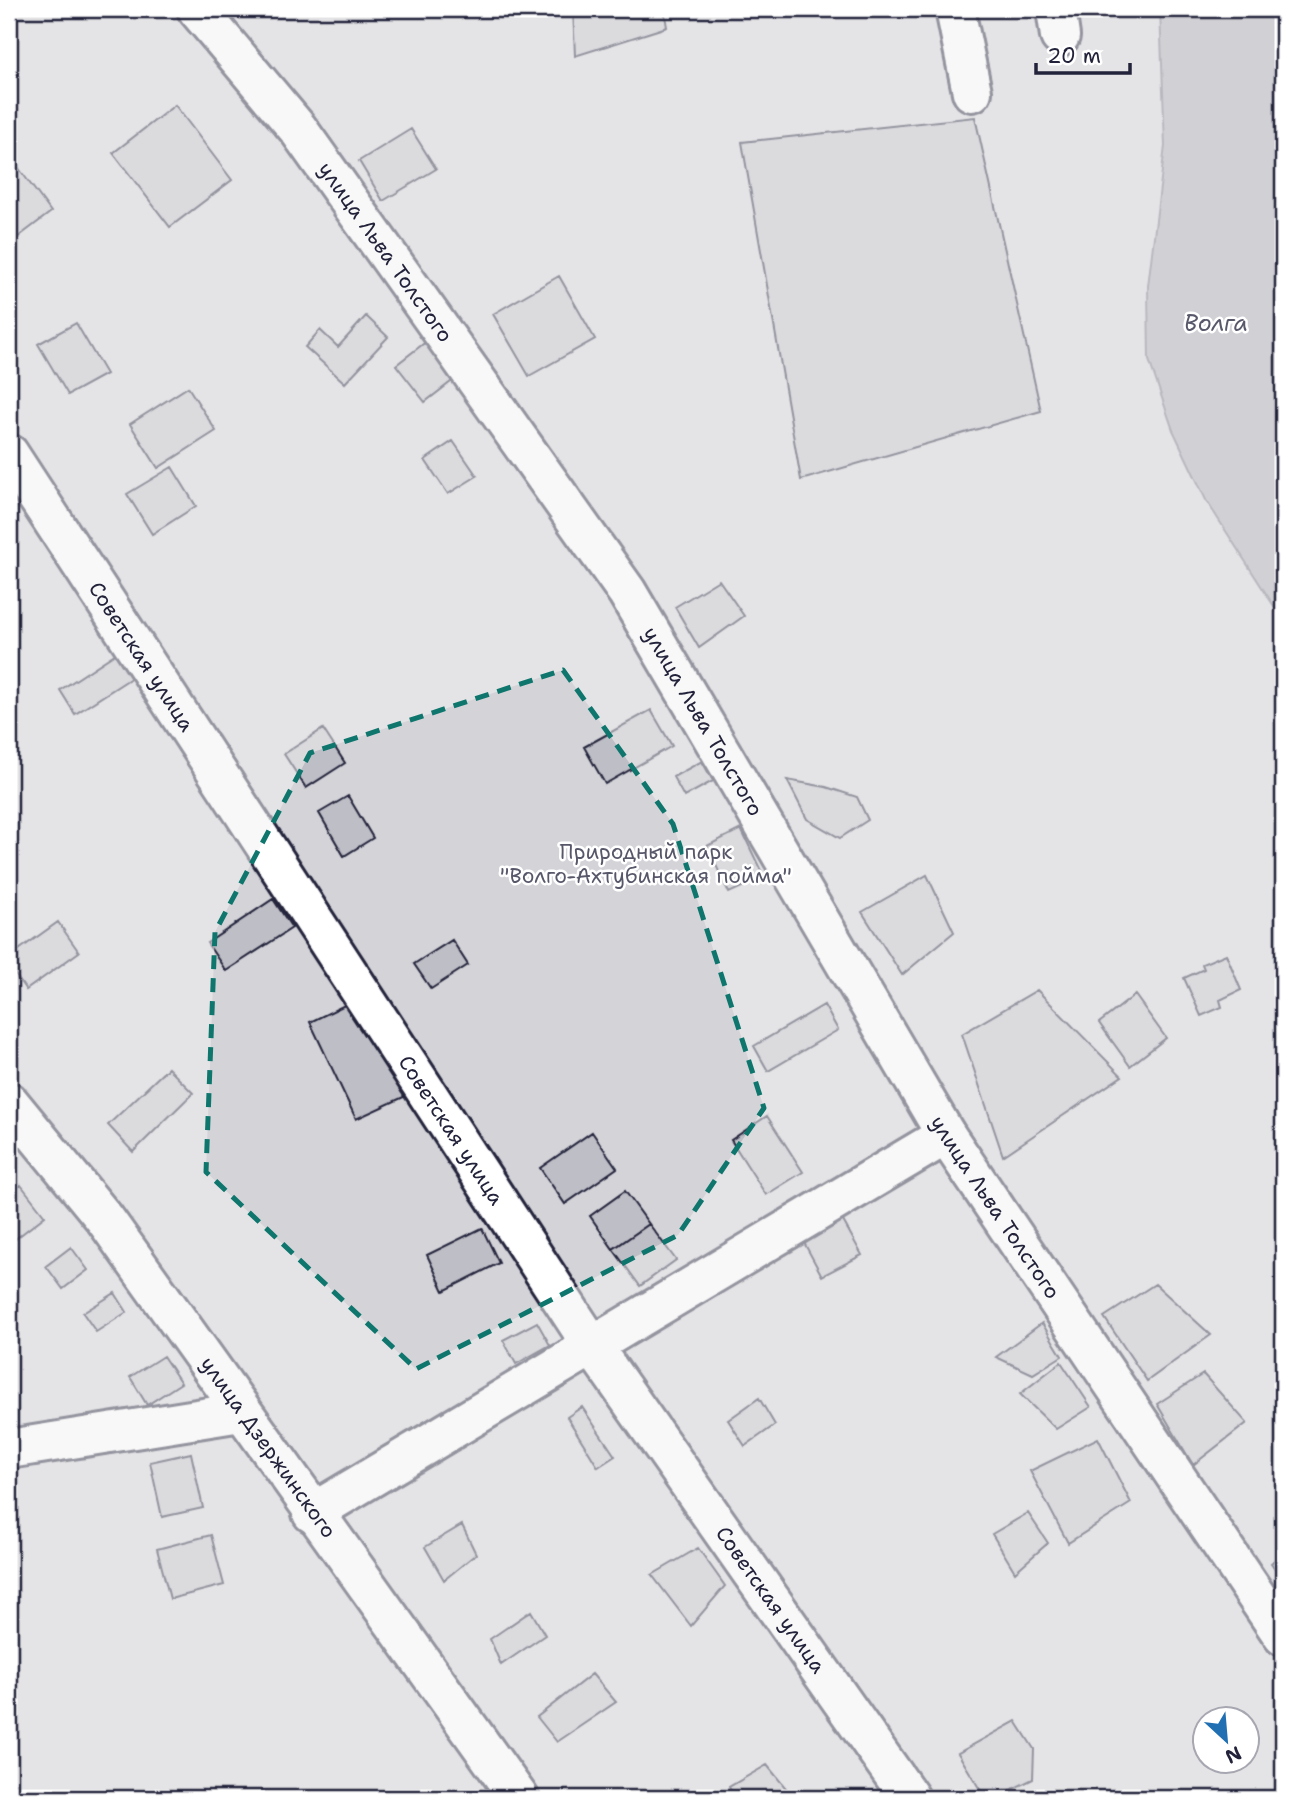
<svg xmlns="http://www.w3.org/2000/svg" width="1292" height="1807" font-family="'Shantell Sans',sans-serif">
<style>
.green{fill:#d3d3d8;stroke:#7a7a8a;stroke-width:2;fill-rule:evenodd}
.water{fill:#a8a8b2;stroke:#727282;stroke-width:2}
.building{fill:#bebec6;stroke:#22223b;stroke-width:2}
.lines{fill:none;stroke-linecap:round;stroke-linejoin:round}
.minor-casing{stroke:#22223b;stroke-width:44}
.minor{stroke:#fff;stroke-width:38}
.marked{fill:none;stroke:#0f766e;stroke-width:5;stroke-dasharray:14 9;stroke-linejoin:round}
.labels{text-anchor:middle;stroke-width:5;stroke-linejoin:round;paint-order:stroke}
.street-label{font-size:21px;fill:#22223b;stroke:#fff}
.park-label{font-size:21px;fill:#57576a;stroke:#fff}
.water-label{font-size:23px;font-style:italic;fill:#58586b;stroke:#fff}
</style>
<rect width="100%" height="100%" fill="#f2f2f3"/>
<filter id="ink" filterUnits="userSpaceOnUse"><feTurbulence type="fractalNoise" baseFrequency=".0143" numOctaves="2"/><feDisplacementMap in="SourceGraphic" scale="14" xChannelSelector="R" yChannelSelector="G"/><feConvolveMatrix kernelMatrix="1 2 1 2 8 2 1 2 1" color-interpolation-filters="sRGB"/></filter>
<g filter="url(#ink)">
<!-- green -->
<path class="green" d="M9 9H1283V1798H9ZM1204 1720H1246V1762H1204Z"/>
<!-- water -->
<path class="water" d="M1160 9H1283V620L1206 500 1173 430 1149 360 1148 286 1165 146Z"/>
<!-- building -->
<path class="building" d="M573 9H664L667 27 575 56Z
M175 105 232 180 170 227 113 153Z
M975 117 1041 411 801 480 742 142Z
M411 129 436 169 383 201 359 161Z
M9 155 51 212 9 244Z
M559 276 595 339 529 376 493 314Z
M366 316 388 337 345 383 305 347 320 330 338 347Z
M76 323 106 374 68 395 38 344Z
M427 341 456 378 425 402 396 365Z
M188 387 216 431 158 468 130 424Z
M453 441 477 476 448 494 425 460Z
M172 467 196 506 152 534 127 494Z
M719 580 744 616 699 648 675 607Z
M118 652 134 676 75 714 60 690Z
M651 710 672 746 605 784 584 747Z
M323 729 345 763 306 788 284 754Z
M702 761 713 781 684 797 673 777Z
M787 780 826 787 857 797 868 820 840 838 807 819Z
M348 796 373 838 344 856 319 813Z
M741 829 764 877 729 893 707 846Z
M927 875 954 932 902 975 862 912Z
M273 899 292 928 226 971 207 943Z
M58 922 79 952 26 990 9 966V957Z
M452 940 468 965 431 989 414 964Z
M1226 954 1241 990 1220 1000 1222 1007 1201 1016 1184 978 1204 969 1202 964Z
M1037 990 1122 1076 1003 1156 962 1034Z
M1135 995 1166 1038 1130 1066 1099 1023Z
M361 997 408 1095 356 1119 310 1022Z
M824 1005 838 1030 768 1071 754 1046Z
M168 1068 193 1093 133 1152 108 1125Z
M767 1116 803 1172 766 1195 731 1140Z
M592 1132 617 1168 565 1204 540 1168Z
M21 1185 45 1216 9 1244V1194Z
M625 1191 649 1224 613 1249 590 1216Z
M842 1219 862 1255 822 1276 802 1239Z
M649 1224 676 1260 640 1286 613 1249Z
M482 1228 499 1263 444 1291 427 1255Z
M71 1247 88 1270 63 1289 46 1266Z
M1155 1284 1211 1335 1147 1381 1104 1317Z
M115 1293 127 1312 96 1332 83 1313Z
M537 1322 550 1345 516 1364 503 1340Z
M1042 1323 1062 1356 1033 1374 996 1357Z
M163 1356 181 1383 147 1405 130 1377Z
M1061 1362 1091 1407 1056 1429 1020 1394Z
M1203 1374 1247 1423 1193 1465 1157 1404Z
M759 1398 775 1425 745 1446 728 1420Z
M582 1407 615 1456 598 1467 567 1417Z
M1098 1438 1131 1503 1068 1543 1030 1471Z
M191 1453 203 1508 162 1517 150 1462Z
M1028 1513 1048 1543 1015 1572 992 1534Z
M462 1525 476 1554 444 1580 425 1547Z
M211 1535 224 1585 170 1599 157 1549Z
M698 1548 725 1586 691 1626 652 1575Z
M1283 1553V1580L1271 1563Z
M531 1611 545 1635 501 1665 490 1639Z
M592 1674 616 1702 557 1742 537 1717Z
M1016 1721 1034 1749 1033 1779 994 1798H985L958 1753Z
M767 1765 794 1798H735L729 1787Z"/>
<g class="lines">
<defs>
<g id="minor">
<path id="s1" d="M197 9 298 129 627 592 946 1135 1283 1636"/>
<path d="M955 9 972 92"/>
<path d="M1056 9 1060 36"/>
<path id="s2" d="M9 454 593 1347 910 1798"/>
<path id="s3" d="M9 1102 105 1219 519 1798"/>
<path d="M9 1449 241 1412"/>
<path d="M312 1513 946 1135"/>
</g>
</defs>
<!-- minor casing -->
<use href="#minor" class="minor-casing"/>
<!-- minor -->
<use href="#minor" class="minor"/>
</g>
</g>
<!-- marked area -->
<path d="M0 0H1292V1807H0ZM563 670 673 824 764 1108 678 1235 416 1369 206 1172 215 932 310 753Z" fill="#f2f2f3" fill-opacity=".55" fill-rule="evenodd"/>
<path class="marked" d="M563 670 673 824 764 1108 678 1235 416 1369 206 1172 215 932 310 753Z"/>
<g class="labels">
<!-- street labels -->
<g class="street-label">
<text dy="7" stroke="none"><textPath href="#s1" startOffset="308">улица Льва Толстого</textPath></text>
<text dy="7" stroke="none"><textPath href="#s2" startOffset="242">Советская улица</textPath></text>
<text dy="7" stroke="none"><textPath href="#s1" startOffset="875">улица Льва Толстого</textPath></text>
<text dy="7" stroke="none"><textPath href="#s2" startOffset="808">Советская улица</textPath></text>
<text dy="7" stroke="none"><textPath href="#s1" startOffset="1442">улица Льва Толстого</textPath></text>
<text dy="7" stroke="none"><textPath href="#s3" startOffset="432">улица Дзержинского</textPath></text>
<text dy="7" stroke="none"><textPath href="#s2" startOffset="1376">Советская улица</textPath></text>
</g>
<!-- park labels -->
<g class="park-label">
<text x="646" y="859">Природный парк<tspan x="646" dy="24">"Волго-Ахтубинская пойма"</tspan></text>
</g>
<!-- water labels -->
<g class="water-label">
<text x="1216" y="331">Волга</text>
</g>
</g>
<!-- margin -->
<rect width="1292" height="1807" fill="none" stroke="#fff" stroke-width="35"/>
<rect x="18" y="18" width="1257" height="1772" fill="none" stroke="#22223b" stroke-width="2.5" filter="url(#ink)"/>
<!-- north arrow -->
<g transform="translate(1226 1740) rotate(154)"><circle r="33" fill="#ffffff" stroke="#a7a7b1" stroke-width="2"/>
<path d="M0-5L12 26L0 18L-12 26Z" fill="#1f6fb2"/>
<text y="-10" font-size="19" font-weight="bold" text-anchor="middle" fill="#22223b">N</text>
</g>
<!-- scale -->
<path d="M1036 63v10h94v-10" fill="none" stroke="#22223b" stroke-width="3.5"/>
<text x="1047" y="63" font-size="21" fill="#22223b" stroke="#ffffff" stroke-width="5" paint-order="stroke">20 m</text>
</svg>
